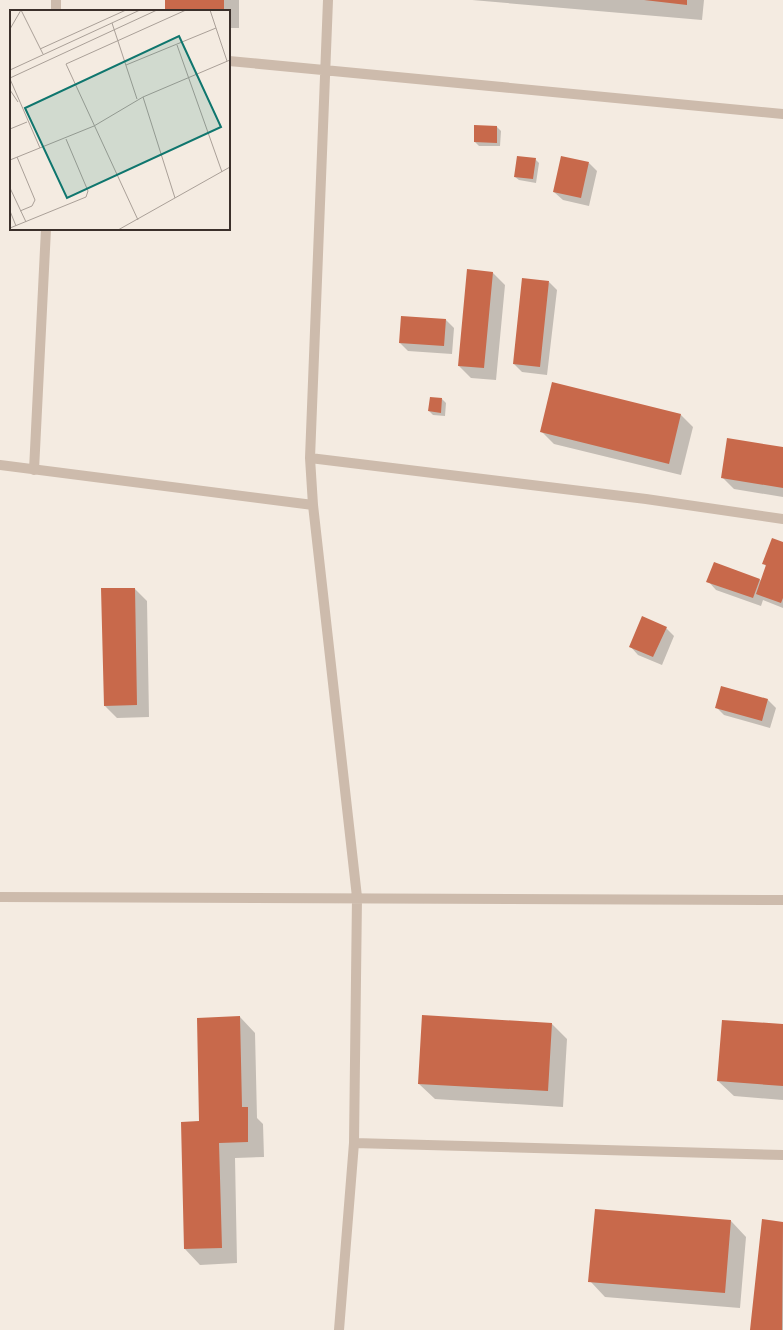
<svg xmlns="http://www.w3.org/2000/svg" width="783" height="1330" font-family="'Varela Round',sans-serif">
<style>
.shadow{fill:#0003}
.building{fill:#c8694b}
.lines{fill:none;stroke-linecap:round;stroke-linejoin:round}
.minor{stroke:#cdbbac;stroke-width:10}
.inset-road{fill:none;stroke:#aaa098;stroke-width:1}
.view{fill:#0f766e;fill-opacity:0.15;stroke:#0f766e;stroke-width:2}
.inset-edge{fill:none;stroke:#3b302b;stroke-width:2}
</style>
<rect width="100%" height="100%" fill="#f4ebe1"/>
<!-- shadow -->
<path class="shadow" d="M166 0H239V28H229V11H166Z
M472 0H704L702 20Z
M497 127 501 131 500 146H479L475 142Z
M535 159 539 163 536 183 519 180 515 177Z
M589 163 597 171 589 206 563 200 554 192Z
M468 270 493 273 505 285 496 380 471 378 459 366Z
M549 282 557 290 547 375 522 372 514 364Z
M446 320 454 328 452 354 408 351 400 343Z
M553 383 681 415 693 427 681 475 554 444 541 431Z
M442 399 446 403 445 416 433 415 429 411Z
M783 448V497L734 489 722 477Z
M783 543V608L763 600 761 606 716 590 708 581 760 580 762 581 767 567 764 564Z
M135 589 147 601 149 717 117 718 105 706Z
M666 628 674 636 662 665 638 655 630 646Z
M768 700 776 708 770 728 724 715 716 707Z
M240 1017 255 1033 257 1118 263 1124 264 1157 235 1158 237 1263 200 1265 185 1249 200 1122Z
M552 1024 567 1039 563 1107 435 1099 419 1084Z
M783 1025V1100L734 1096 718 1081Z
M731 1221 746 1237 740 1308 605 1297 590 1281Z
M763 1221 783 1223V1330H751Z"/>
<!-- building -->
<path class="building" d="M165 0H224V11H165Z
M644 0H687V5Z
M474 125 497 126V143L474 142Z
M517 156 536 158 533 179 514 177Z
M561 156 589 162 581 198 553 192Z
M467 269 493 272 484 368 458 366Z
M522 278 549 281 540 367 513 364Z
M401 316 446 319 444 346 399 343Z
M552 382 681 414 669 464 540 432Z
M430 397 442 398 441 413 428 411Z
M727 438 783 447V488L721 478Z
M772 538 783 542V598L781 603 756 594 766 565 762 564Z
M714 562 760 579 753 598 706 582Z
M101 588H135L137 705 104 706Z
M642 616 667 627 653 657 629 647Z
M721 686 768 699 762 721 715 708Z
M422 1015 552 1023 548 1091 418 1084Z
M240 1016 242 1107H248V1142L219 1143 222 1248 184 1249 181 1122 199 1121 197 1018Z
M722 1020 783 1024V1086L717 1081Z
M595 1209 731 1220 725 1293 588 1282Z
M762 1219 783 1222 782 1330H750Z"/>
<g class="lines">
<!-- minor -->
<path class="minor" d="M328 0 310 458 313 505 357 897 354 1143 339 1330
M56 11V0
M229 61 783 114
M310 458 646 499 783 519
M0 465 313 505
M34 470 46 229
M0 897 783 900
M354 1143 783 1155"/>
</g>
<!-- overview -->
<g transform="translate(10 10)">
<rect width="220" height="220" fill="#f4ebe1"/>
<path class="inset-road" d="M11 0 33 44M200 0 217 51M102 13 127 89M0 19 11 0M167 35 212 162M30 39 116 0M116 55 206 18M0 60 130 0M0 68 147 0M0 69 30 138M0 80 8 92M133 87 165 188M0 119 17 112M7 147 25 190 22 196 10 201M0 150 84 116 133 87 220 50M0 178 16 212M0 201 6 216M128 210 56 54 176 0M0 218 76 187 78 181 56 129M108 220 220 157"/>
<path class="view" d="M169 26 211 117 57 188 15 98Z"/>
<rect width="220" height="220" class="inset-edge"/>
</g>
</svg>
